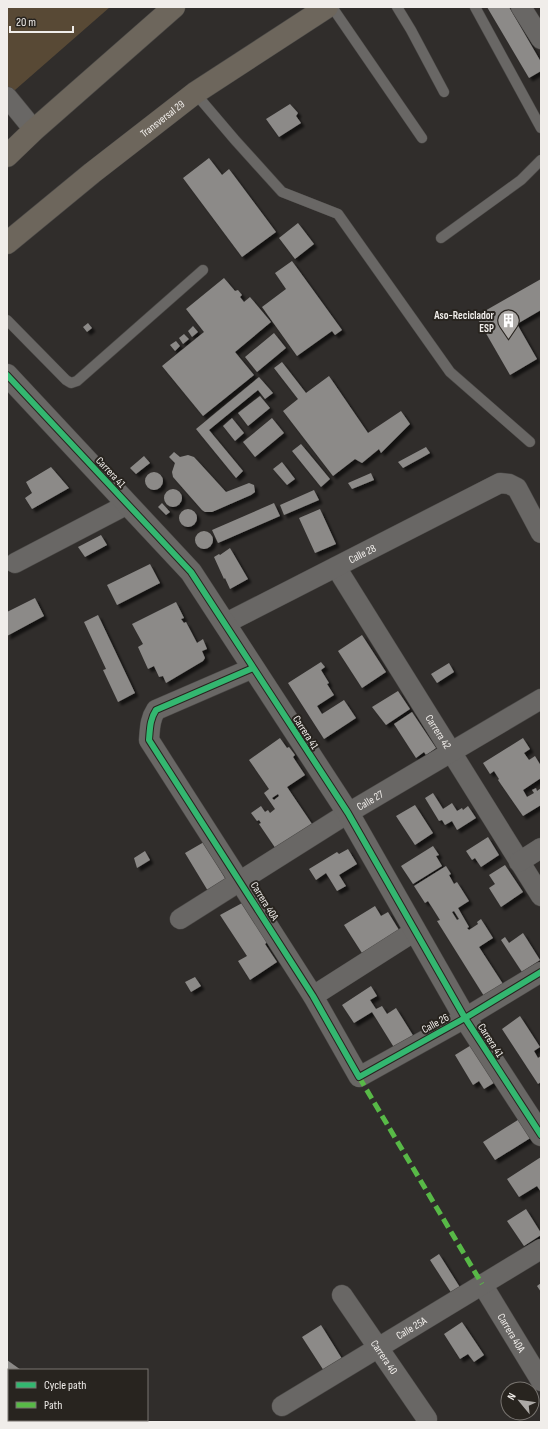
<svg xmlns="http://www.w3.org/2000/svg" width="548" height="1429" font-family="'Sofia Sans Condensed',sans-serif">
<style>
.green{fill:#584935}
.building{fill:#8c8a88;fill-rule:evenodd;filter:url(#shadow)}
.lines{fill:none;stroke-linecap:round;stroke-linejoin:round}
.service-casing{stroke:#4b4947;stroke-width:11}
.minor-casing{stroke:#4b4947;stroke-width:21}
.tertiary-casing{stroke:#4b4947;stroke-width:23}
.trunk-casing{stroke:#4b4947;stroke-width:23}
.service{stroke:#696765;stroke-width:10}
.minor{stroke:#696765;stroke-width:20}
.tertiary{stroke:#696765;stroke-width:22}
.trunk{stroke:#6d665c;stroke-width:22}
.quiet{stroke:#58b947;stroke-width:5;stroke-dasharray:10 5;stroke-linecap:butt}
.cycleway-casing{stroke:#28241f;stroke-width:8}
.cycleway{stroke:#33b770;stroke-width:6}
.labels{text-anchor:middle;stroke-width:4;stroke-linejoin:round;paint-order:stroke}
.street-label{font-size:11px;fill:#f0edea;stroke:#28241f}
.poi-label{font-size:11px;font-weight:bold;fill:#f0edea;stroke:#28241f;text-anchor:end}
</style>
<defs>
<filter id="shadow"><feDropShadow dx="3.5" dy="3.5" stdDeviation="1" flood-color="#0009"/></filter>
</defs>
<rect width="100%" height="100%" fill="#302d2b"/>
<!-- green -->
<path class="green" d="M7 7H110L7 97Z"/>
<!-- building -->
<path class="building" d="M487 7H509L541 62V71L529 78Z
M290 104 298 113 296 116 301 123 279 137 266 119Z
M209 158 222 175 229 169 276 232 242 257 183 178Z
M298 223 314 244 295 259 279 238Z
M292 261 342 330 335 335 332 331 297 356 262 307 286 289 275 273Z
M224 278 235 291 238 290 242 295 240 297 244 302 250 297 271 322 235 352 254 375 203 416 162 366 204 332 186 309Z
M541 279V310L517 324 537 359 510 375 476 316Z
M88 323 92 328 87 332 83 327Z
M193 326 198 332 192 337 188 331Z
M274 333 286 348 257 372 245 357Z
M184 334 189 339 183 344 179 338Z
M176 341 180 346 175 351 170 345Z
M282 362 306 393 329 376 368 433 401 411 410 424 381 453 379 449 362 463 355 459 333 476 283 411 298 399 274 368Z
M259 377 273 393 265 399 258 390 209 430 243 471 236 478 196 429Z
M260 396 270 408 248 426 238 413Z
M232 418 244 433 235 441 223 426Z
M272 418 284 433 255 457 243 442Z
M301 444 330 479 321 487 292 451Z
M426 447 430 453 423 457 403 468 398 462Z
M174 452 180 457 188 455 194 457 226 492 249 483 254 485 255 492 251 495 212 512H205L202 510 173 477 172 472 175 463 169 457Z
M144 456 150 463 136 474 130 468Z
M282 462 295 479 287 485 273 469Z
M51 467 69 488 32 509 25 498 32 493 26 482Z
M145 481a9 9 0 1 1 18 0a9 9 0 1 1-18 0Z
M371 473 374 480 352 489 348 483Z
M164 498a9 9 0 1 1 18 0a9 9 0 1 1-18 0Z
M314 490 319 500 284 515 280 505Z
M162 503 170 512 166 515 158 507Z
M274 503 280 516 218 543 212 530Z
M179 518a9 9 0 1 1 18 0a9 9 0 1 1-18 0Z
M320 509 336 544 315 553 299 518Z
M195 540a9 9 0 1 1 18 0a9 9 0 1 1-18 0Z
M101 535 107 545 85 557 78 547Z
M230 548 248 579 230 589 225 578 224 579 214 557 219 554 220 555Z
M150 564 160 583 117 605 107 585Z
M35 598 44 616 7 636V612Z
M176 602 184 618 181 619 184 623 186 622 197 643 203 639 207 649 202 651 205 658 203 661 166 683 163 676 159 677 154 666 148 669 138 647 143 644 132 624Z
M98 615 135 693 118 702 103 670 106 669 84 622Z
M362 635 386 672 362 688 338 651Z
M321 662 325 667 321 670 329 683 327 684 334 695 317 706 322 714 344 700 356 718 324 739 288 683Z
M449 663 454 672 437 683 431 674Z
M398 691 410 709 386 725 372 707Z
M412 712 436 748 426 755 424 752 416 758 394 724Z
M280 738 287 748 289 747 295 755 293 757 305 775 287 787 312 824 276 849 259 824 261 823 259 820 257 821 251 813 261 806 265 812 268 810 270 813 275 809 264 793 269 789 249 760ZM278 794 279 796 274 800 272 798Z
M523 738 530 749 524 753 529 760 535 756 541 766V778L523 790 527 797 534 793 532 790 536 788 537 791 541 788V805L523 816 498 780 499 779 494 771 490 774 483 763Z
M433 793 443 809 452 803 457 811 462 808 463 810 468 806 476 818 457 830 452 821 445 825 442 820 439 821 425 798Z
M415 805 433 833 415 845 396 816Z
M488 837 499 855 481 867 475 858 472 860 466 851Z
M204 842 226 880 208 891 185 853Z
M433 846 439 855 436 856 442 866 413 884 401 866Z
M348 849 357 864 339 875 346 886 337 891 326 873 316 880 309 869 337 852 339 854Z
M145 851 150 860 137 868 134 858Z
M505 865 523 892 501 907 489 888 495 884 489 875Z
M446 866 451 874 449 875 454 884 457 882 469 901 458 908 469 927 467 928 469 930 478 924 477 922 481 919 493 938 479 947 503 984 484 996 437 921 440 920 428 901 425 903 414 886ZM454 911 459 919 457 920 452 912Z
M244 902 269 941 265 944 277 962 250 980 238 961 247 956 220 915Z
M375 906 381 916 388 912 399 930 362 953 344 925Z
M523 933 540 960 522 972 501 940 505 937 509 943Z
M195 977 201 986 191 992 185 982Z
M371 986 377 996 370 1000 376 1009 382 1006 387 1014 396 1008 414 1037 395 1049 372 1012 354 1023 342 1005Z
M520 1016 540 1047 534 1051 538 1058 541 1056V1082L538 1084 502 1029Z
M473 1044 497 1081 484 1089 479 1081 473 1085 455 1055Z
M521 1118 532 1137 495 1160 483 1142Z
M541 1157V1192L537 1186 519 1197 507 1179Z
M526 1209 541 1233V1235L524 1246 507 1221Z
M439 1254 461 1289 452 1294 430 1260Z
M541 1283V1292L537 1286Z
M462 1322 484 1355 474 1362 468 1354 460 1359 444 1334Z
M321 1325 344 1362 326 1374 302 1337Z
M7 1360 21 1370H9V1418L7 1417Z
M11 1420H47L45 1422H14Z
M55 1420H94L93 1422H53Z"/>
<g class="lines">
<defs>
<path id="service" d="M332 7 422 138
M397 7 411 30 444 92
M475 7 541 128
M195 93 235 140 282 192 338 214 450 372 530 442
M441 238 521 180 541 160
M7 320 66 380 71 383 77 381 203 270"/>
<g id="minor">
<path d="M521 7 541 39"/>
<path d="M7 97 34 130"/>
<path d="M15 563 128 504"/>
<path id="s1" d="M336 567 541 896"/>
<path id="s2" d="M224 624 500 483 509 484 517 488 541 533"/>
<path d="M253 668 156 710C150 719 150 728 149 740L313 996 359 1077 465 1018 541 972"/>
<path d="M519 862 541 848"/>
<path id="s3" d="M180 919 348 813 541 699"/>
<path d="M313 996 415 931"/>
<path id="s4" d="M482 1284 541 1381"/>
<path id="s5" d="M342 1295 427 1419"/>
<path id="s6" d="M282 1406 541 1249"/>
</g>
<path id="tertiary" d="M7 375 191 572 348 813 465 1018 541 1135"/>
<g id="trunk">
<path d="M7 156 34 130 174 7"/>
<path id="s7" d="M7 243 92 173 195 93 327 7"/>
</g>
</defs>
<!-- service casing -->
<use href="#service" class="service-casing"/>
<!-- minor casing -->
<use href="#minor" class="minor-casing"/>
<!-- tertiary casing -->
<use href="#tertiary" class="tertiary-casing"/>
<!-- trunk casing -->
<use href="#trunk" class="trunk-casing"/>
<!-- service -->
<use href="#service" class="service"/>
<!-- minor -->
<use href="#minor" class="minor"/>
<!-- tertiary -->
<use href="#tertiary" class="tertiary"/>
<!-- trunk -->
<use href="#trunk" class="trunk"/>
<!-- quiet -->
<path class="quiet" d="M359 1077 482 1284"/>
<defs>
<path id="cycleway" d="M7 375 191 572 348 813 465 1018 541 1135
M253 668 156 710C150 719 150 728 149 740L313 996 359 1077 465 1018 541 972"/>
</defs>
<!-- cycleway casing -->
<use href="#cycleway" class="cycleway-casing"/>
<!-- cycleway -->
<use href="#cycleway" class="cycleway"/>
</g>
<!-- icons -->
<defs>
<symbol id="building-pin" viewBox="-11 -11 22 30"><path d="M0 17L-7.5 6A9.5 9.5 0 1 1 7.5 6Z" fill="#adaaa7" stroke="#28241f"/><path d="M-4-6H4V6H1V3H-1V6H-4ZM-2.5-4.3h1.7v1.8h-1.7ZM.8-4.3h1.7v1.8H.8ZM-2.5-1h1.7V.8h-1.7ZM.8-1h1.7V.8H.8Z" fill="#fff"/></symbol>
</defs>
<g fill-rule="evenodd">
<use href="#building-pin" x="496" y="308" width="25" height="34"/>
</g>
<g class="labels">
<!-- street labels -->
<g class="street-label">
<text dy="4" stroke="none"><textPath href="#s7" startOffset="199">Transversal 29</textPath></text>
<text transform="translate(111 472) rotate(47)" y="4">Carrera 41</text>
<text dy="4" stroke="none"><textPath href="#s2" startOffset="155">Calle 28</textPath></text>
<text transform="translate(306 732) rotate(57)" y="4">Carrera 41</text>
<text dy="4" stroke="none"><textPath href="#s1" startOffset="194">Carrera 42</textPath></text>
<text dy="4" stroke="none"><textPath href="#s3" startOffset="224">Calle 27</textPath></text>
<text transform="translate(265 901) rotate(58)" y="4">Carrera 40A</text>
<text transform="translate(435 1023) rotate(-29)" y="4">Calle 26</text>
<text transform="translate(491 1040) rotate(57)" y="4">Carrera 41</text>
<text dy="4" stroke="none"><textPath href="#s6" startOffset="151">Calle 25A</textPath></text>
<text dy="4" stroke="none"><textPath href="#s4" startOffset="57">Carrera 40A</textPath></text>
<text dy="4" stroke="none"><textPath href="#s5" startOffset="75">Carrera 40</textPath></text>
</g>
<!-- poi labels -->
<g class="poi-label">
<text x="494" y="319">Aso-Reciclador<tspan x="494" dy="13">ESP</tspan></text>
</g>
</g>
<!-- border -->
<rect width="548" height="1429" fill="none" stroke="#f0edea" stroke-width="16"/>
<!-- legend -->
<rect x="8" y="1369" width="140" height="52" fill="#28241f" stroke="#787470"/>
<rect x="16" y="1382" width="20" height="6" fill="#33b770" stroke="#787470"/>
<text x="44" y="1389" font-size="12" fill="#f0edea">Cycle path</text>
<rect x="16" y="1402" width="20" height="6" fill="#58b947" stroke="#787470"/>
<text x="44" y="1409" font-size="12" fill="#f0edea">Path</text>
<!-- north arrow -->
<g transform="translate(520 1401) rotate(299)"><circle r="19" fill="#28241f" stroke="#787470"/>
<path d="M0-3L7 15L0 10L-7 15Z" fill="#adaaa7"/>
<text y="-6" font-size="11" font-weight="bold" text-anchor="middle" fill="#f0edea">N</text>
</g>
<!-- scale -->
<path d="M10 26v6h63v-6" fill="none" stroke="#f0edea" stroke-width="2"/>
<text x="16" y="26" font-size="12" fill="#f0edea" stroke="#28241f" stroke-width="3" paint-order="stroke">20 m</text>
</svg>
